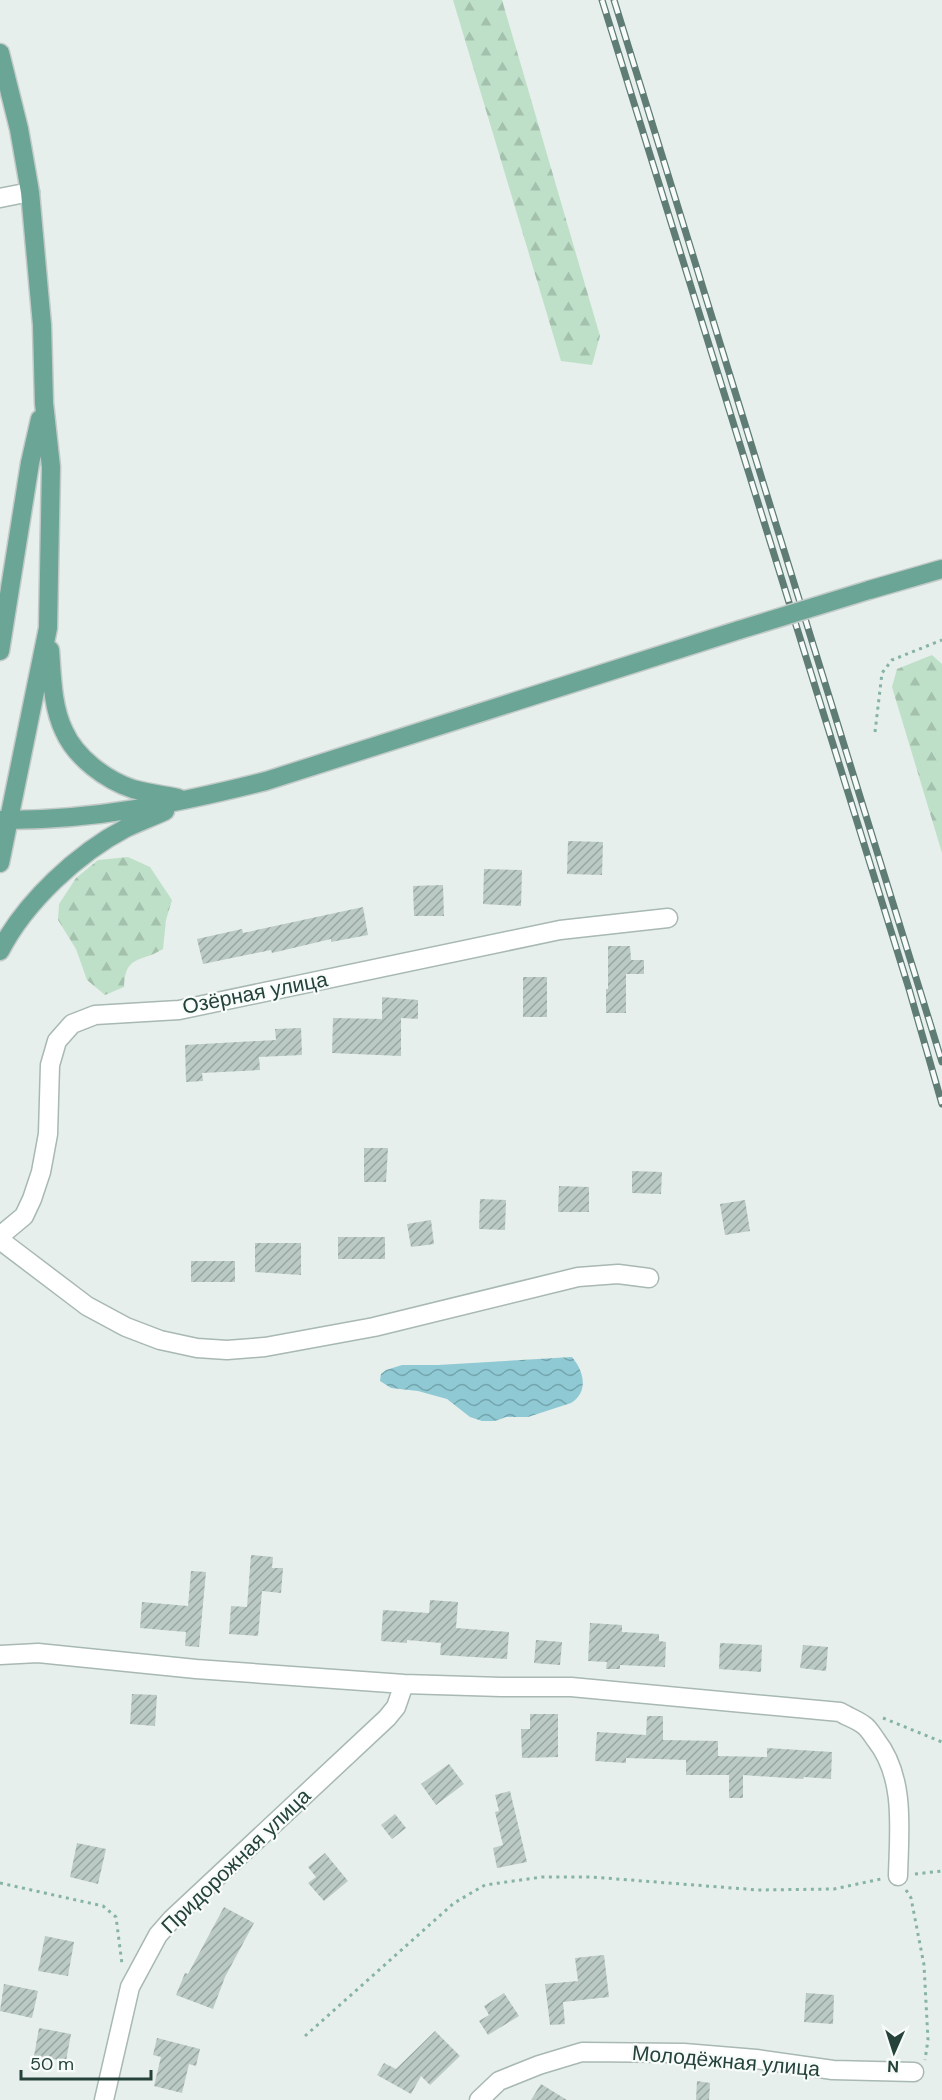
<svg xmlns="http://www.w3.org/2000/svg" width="942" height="2100" font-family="'DM Sans',sans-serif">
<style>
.forest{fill:url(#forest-firs)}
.water{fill:url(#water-waves)}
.building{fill:url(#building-hatch)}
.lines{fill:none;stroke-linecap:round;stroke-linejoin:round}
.minor-casing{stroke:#a8b8b2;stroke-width:21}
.major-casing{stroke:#c2cac8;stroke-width:21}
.path{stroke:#86b3a5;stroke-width:3;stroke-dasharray:3 4.5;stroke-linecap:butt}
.minor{stroke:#fff;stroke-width:18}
.major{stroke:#6aa596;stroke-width:18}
.rail-casing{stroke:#5f7d75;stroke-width:7}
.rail{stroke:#f7fbf9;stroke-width:4.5;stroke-dasharray:14;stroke-linecap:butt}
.major-bridge-casing{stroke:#c2cac8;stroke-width:21;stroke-linecap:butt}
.major-bridge{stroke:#6aa596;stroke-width:18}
.labels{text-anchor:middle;stroke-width:4.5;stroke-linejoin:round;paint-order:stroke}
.street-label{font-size:21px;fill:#24423a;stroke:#f7fbf9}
</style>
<defs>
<pattern id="forest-firs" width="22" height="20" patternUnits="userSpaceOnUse" patternTransform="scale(1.5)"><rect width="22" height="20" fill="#bfe0c8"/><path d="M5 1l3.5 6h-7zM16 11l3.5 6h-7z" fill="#a4c1ad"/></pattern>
<pattern id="water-waves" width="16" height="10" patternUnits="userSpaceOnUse" patternTransform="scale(1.5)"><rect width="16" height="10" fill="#8ec9d4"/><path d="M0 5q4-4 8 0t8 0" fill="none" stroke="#74a5ad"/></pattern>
<pattern id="building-hatch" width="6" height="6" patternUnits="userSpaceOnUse" patternTransform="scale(1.5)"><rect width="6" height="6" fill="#bbcac4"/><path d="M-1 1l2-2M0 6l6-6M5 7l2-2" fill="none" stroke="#98a6a0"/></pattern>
</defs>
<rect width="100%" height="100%" fill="#e6efeb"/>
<!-- forest -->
<path class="forest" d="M453 0H502L600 336 592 365 561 361Z
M932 655 942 664V853L892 687 897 669Z
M128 857 150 867 172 900 166 920 163 949C141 963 125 954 124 987L105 995 87 980 76 949 58 920 59 904 76 878 98 860Z"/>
<!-- water -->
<path class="water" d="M572 1357C584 1371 589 1392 571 1403L528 1417H506L495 1421H482L470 1417 447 1399 418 1391 391 1388 380 1381 381 1374 386 1370 402 1365H438Z"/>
<!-- building -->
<path class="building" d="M568 841 603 842 602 875 567 874Z
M484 869 522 870 521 906 483 904Z
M443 885 444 916H414L413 886Z
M363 907 368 935 331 942V939L272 953 271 950 203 964 197 939 242 929 243 933Z
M608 946H630L631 960H644V974H626V1013H606V989H608Z
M523 977H547V1017H523Z
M382 997 418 1000V1019L401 1018V1056L332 1053 333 1018 382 1019Z
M301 1028 302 1055 259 1057 260 1070 202 1073 203 1081 186 1082 185 1045 276 1040 275 1029Z
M364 1148H388L386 1182H364Z
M632 1171 662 1172 661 1194 632 1193Z
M559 1186 589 1187V1212H558Z
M480 1199 506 1200 505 1230 479 1229Z
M745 1200 750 1231 725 1235 720 1204Z
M431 1220 434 1244 411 1247 407 1224Z
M338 1237H385V1259H338Z
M255 1243H301V1275L255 1272Z
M191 1261H235V1282H191Z
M251 1555 273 1557 272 1568H283L281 1593 262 1591 258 1636 229 1634 231 1606 247 1607Z
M191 1571 206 1572 199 1647 185 1646 186 1632 140 1628 142 1602 188 1606Z
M430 1600 458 1602 456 1628 509 1632 507 1659 440 1655 441 1643 407 1640V1643L381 1641 383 1610 429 1613Z
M590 1623 622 1625V1632L659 1634V1641L666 1642 665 1667 620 1665V1669H606L607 1662 588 1661Z
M536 1640 562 1642 560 1665 534 1663Z
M720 1643 762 1645 761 1672 719 1669Z
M803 1645 828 1647 826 1671 800 1668Z
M132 1694 157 1695 155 1726 130 1724Z
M530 1714H558V1757L522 1758 521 1729H530Z
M647 1716H663V1740L718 1741V1756L767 1757V1748L832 1752 831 1779 804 1777 803 1779 743 1775V1798H729V1775H686V1760L626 1758V1763L595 1761 597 1732 646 1735Z
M449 1764 464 1784 436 1805 421 1784Z
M510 1791 527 1862 497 1868 493 1848 503 1845 495 1812 499 1811 495 1795Z
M395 1814 406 1828 392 1839 381 1825Z
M77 1843 106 1849 98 1884 70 1877Z
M325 1853 348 1881 324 1901 308 1883 316 1877 308 1867Z
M224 1907 254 1923 225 1977 213 2009 176 1995 185 1973 188 1974Z
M45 1936 74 1942 68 1976 38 1971Z
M604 1955 609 1997 563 2002 565 2024 550 2025 545 1984 578 1981 575 1958Z
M4 1984 38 1991 32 2018 0 2011Z
M504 1993 519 2016 488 2035 479 2021 489 2015 484 2006Z
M806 1993 834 1995 833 2024 804 2022Z
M39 2028 71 2034 66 2061 34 2056Z
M435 2031 460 2056 430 2085 421 2076 411 2094 377 2075 384 2063 396 2069Z
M157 2038 200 2049 196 2066 189 2064 182 2093 154 2086 161 2057 153 2055Z
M697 2081 710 2083 709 2100H696Z
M541 2084 567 2100H531Z"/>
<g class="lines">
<defs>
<path id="minor" d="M0 198 30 192
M0 1236 24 1216 32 1199 41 1172 48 1134 50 1065 57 1041 72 1024 95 1015 179 1010 560 930 668 918
M0 1240 87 1306 126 1327 160 1340 197 1348 227 1350 265 1347 374 1327 578 1277 618 1274 649 1278
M0 1655 38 1653 196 1669 404 1684 501 1687H571L840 1712C848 1717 858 1720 865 1726 869 1729 873 1736 876 1740 906 1778 899 1831 898 1876
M104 2100 130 1987 158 1935 172 1919 387 1718 396 1707 404 1684
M479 2100 499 2081 539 2065 582 2052 684 2053 756 2059 833 2070 914 2072"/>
<path id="major" d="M0 53 19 129 30 192 42 325 44 403 51 467 48 628 0 863
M869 590 942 569
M50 650C52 676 52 706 64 731 76 758 106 780 133 789 147 793 163 795 178 798
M0 651 30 463 40 419
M0 820C91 821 179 803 266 781L739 630
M0 951C25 902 78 853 126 828 139 822 152 817 165 811"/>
</defs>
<!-- minor casing -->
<use href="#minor" class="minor-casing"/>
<!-- major casing -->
<use href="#major" class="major-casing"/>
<!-- path -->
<path class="path" d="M875 732 882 673 892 660 942 640
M883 1718 942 1742
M915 1874 942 1871
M0 1883 103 1906 116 1917 122 1964
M906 1890 911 1898 924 1965 928 2040 925 2060
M305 2036 454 1903 485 1885 542 1877H592L758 1890 834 1889 881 1879"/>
<!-- minor -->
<use href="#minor" class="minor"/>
<!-- major -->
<use href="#major" class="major"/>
<defs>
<path id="rail" d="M602 0 909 989 942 1104
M614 0 942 1062"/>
</defs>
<!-- rail casing -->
<use href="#rail" class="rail-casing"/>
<!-- rail -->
<use href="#rail" class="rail"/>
<defs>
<path id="major-bridge" d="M739 630 869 590"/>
</defs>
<!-- major-bridge casing -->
<use href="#major-bridge" class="major-bridge-casing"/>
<!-- major-bridge -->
<use href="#major-bridge" class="major-bridge"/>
</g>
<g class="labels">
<!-- street labels -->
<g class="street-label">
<text transform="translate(255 993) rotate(-11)" y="7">Озёрная улица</text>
<text transform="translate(236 1861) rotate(-44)" y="7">Придорожная улица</text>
<text transform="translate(726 2061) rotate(5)" y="7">Молодёжная улица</text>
</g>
</g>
<!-- north arrow -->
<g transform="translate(894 2052) rotate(183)" stroke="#f7fbf9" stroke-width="4.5" paint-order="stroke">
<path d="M0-4.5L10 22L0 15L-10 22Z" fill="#24423a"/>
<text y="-9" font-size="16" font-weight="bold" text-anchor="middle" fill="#24423a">N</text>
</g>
<!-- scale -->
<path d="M21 2070v9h130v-9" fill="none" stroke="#24423a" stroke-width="3"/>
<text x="30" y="2070" font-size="18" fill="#24423a" stroke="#f7fbf9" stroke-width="4.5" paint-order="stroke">50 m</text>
</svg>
